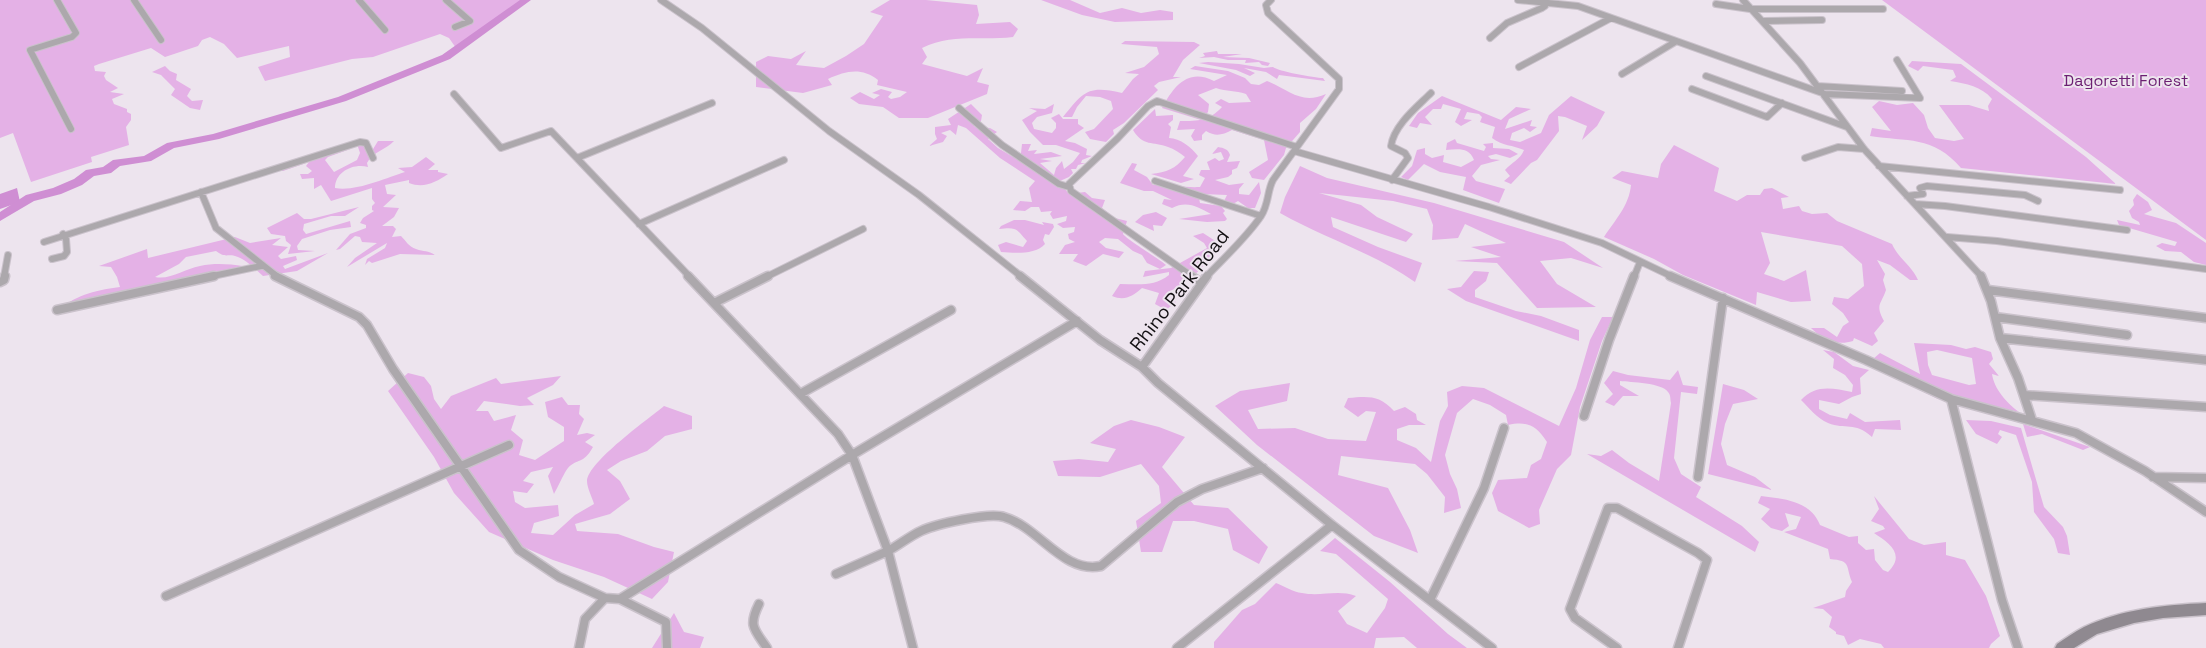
<svg xmlns="http://www.w3.org/2000/svg" width="2206" height="648" font-family="'Space Grotesk',sans-serif">
<style>
.green{fill:#e4b1e6;fill-rule:evenodd}
.water{fill:#cf8ed3}
.lines{fill:none;stroke-linecap:round;stroke-linejoin:round}
.river{fill:#cf8ed3;fill-rule:evenodd}
.street-far1-casing{stroke:#cac2cb;stroke-width:8}
.street-casing{stroke:#cac2cb;stroke-width:11}
.secondary-casing{stroke:#cac2cb;stroke-width:3}
.street-far1{stroke:#aca8ac;stroke-width:6}
.street{stroke:#aca8ac;stroke-width:8}
.secondary{fill:#8f8990;fill-rule:evenodd}
.labels{text-anchor:middle;stroke-width:4;stroke-linejoin:round;paint-order:stroke}
.far-park-label{font-size:16px;fill:#6c1f72;stroke:#ede4ee}
.street-label{font-size:19px;fill:#131013;stroke:#ede4ee}
</style>
<rect width="100%" height="100%" fill="#ede4ee"/>
<!-- green -->
<path class="green" d="M0 0H524L456 48 449 38 440 34 373 57 352 59 265 81 258 67 290 57 289 46 237 58 224 44 210 37 202 40 198 46 165 57 151 48 99 64 94 66 95 71 106 72 104 76 106 80 118 88 110 92 124 94 112 99 114 104 127 109V112L131 114V120L126 127 129 145 91 157 92 162 31 182 13 133 0 138Z
M890 0H926L977 5 979 15 976 24 1010 22 1018 29 1013 37C981 41 952 33 922 48L927 57 922 64 967 76 983 68 977 82 989 85 987 94 928 118H899L883 107 859 104 850 98 860 92 874 99 880 95 872 93 881 89 892 92 888 97 891 99 900 97 907 92 877 85 878 80C861 67 846 71 828 79L832 85 803 93 756 87V62L768 56 791 59 806 51 796 65 824 68 846 56 864 44 883 16 870 12Z
M1041 0H1070L1100 13 1122 8 1141 13 1160 10 1173 12V20L1115 22 1082 15Z
M1882 0H2206V240Z
M1125 41 1194 42 1200 45 1183 60 1173 77H1181L1159 82 1154 86 1158 90 1124 123 1113 130 1114 134 1106 142 1090 139 1085 132 1094 129 1113 109 1111 101 1100 97 1086 96 1077 107 1072 117H1063C1084 91 1088 85 1122 93L1133 79 1139 74 1125 73 1144 67 1159 54 1157 47 1121 44Z
M1217 51 1218 54H1242L1223 57 1249 58 1270 63 1268 66 1262 65 1259 62 1245 63 1246 60H1228L1214 57 1199 58 1205 56 1203 53Z
M1912 61 1961 64 2086 157 2116 184 1961 168C1933 135 1907 142 1870 136L1872 128 1891 131 1872 107 1879 101 1897 105 1913 103 1924 115 1928 128 1935 138 1954 141 1964 139 1939 105H1969L1989 111 1988 106 1992 99C1981 86 1967 84 1950 81L1956 77 1953 70 1923 66 1918 71 1908 66Z
M1208 62 1239 64 1264 68 1273 67C1277 71 1315 78 1323 78L1325 81 1279 75 1277 79 1266 72 1244 68 1255 73 1250 76 1236 70 1199 63Z
M165 66 170 71 177 74 176 80 191 89 187 96 192 101 203 100 200 110 190 108 171 95 175 89 161 75 152 72Z
M1195 66 1228 71 1245 78 1251 84 1259 85 1267 81C1289 90 1301 105 1326 94L1316 109 1300 123V132L1286 148 1284 155 1264 180 1252 178 1249 172 1268 160 1264 140 1232 130C1222 135 1216 137 1206 131L1202 135V140L1194 141 1191 136 1195 129 1177 130 1180 121C1199 121 1209 121 1222 107L1215 103 1221 99 1229 103 1251 102 1246 94C1235 90 1227 92 1216 88L1198 95 1209 104 1208 112 1201 120 1162 108C1174 86 1188 68 1214 81L1227 75 1190 69Z
M1442 96 1501 120 1516 107 1531 109 1509 119 1505 129 1532 120 1530 126 1537 127 1530 132 1524 128 1512 133 1510 140 1520 142 1541 133 1549 115 1571 96 1605 112 1597 126 1582 140 1587 126 1565 117 1558 116 1559 131 1537 160 1531 163 1511 184 1504 181 1510 176 1505 170C1512 162 1520 160 1524 150 1513 145 1502 146 1492 138L1495 127 1480 122 1482 117 1479 114 1467 112 1464 119 1472 120 1461 126 1455 122 1461 109 1443 104 1441 109H1433L1425 117 1432 125 1420 123 1417 128 1409 126 1418 113Z
M971 104 982 115 981 121 974 127 990 128 997 132 988 139 998 148 1013 157 1021 153 1022 144H1031L1028 151 1037 150 1034 154 1051 152 1062 156 1040 159 1052 161 1040 163 1054 175 1056 168 1062 161 1064 169 1073 162 1080 153 1056 145H1043L1030 132 1022 120 1037 111 1029 108 1045 109 1054 104 1052 113 1037 117 1032 123 1034 129 1052 133 1056 128V123L1051 118 1059 114 1063 119H1078V124L1084 128 1065 141 1075 143 1087 149 1086 155 1092 156 1082 160 1081 163H1086L1078 165 1076 169H1071L1073 173 1069 177 1053 184 1065 189 1069 194 1085 192 1092 198 1105 200 1102 208 1115 218 1127 221 1123 234C1126 239 1158 258 1166 265L1160 269 1147 263 1142 255 1133 251 1118 239 1105 238 1099 242 1106 248 1124 252 1119 258 1103 254 1086 266 1073 261 1078 254H1059L1065 245 1075 242 1069 239 1068 234 1074 232 1075 227 1063 228 1057 224 1066 221 1067 216 1053 219 1050 214 1052 211 1041 212 1039 207H1031L1025 211 1013 210 1020 201 1032 202 1029 188 1035 181 1000 158 966 128 958 125 956 135 950 130 941 133 947 136 943 142 929 146 937 139 935 134V127L951 125 948 119Z
M1155 109 1156 116 1173 115V120L1168 124 1171 127 1169 138C1180 138 1192 148 1198 156L1183 176 1194 179 1181 183 1151 174C1167 172 1175 169 1185 157 1180 153 1174 149 1168 147 1153 141 1143 147 1133 130Z
M1455 139 1457 143 1484 151 1486 147 1483 144 1493 143V148L1509 149 1518 154 1510 158 1496 154 1488 156 1491 159 1500 160 1481 165 1472 176 1476 181 1505 189 1499 203 1463 190 1466 177 1440 172 1424 164 1408 180 1401 177 1412 166 1417 150 1425 148V154L1432 158 1444 155 1443 162 1461 167 1474 160C1469 147 1458 149 1446 150L1447 143Z
M378 141H394C386 150 373 151 367 163L368 167C353 163 335 172 335 188 355 192 386 178 405 172L398 168 412 167 426 157 435 164 428 170H438V172L448 174C436 182 424 189 409 183V180L385 185 387 194 396 195 383 207 399 208 394 217 382 226H393L396 229 392 237 401 236C406 241 409 247 416 249 424 252 428 250 435 255L400 254 372 263 369 261 365 265 367 259 385 248 387 243 347 267 355 258 377 243 362 242 360 237 355 236 340 249 336 250 350 234 366 228V225L360 223 363 218 374 211 372 210V206L375 203 372 199V188L331 201 321 185 314 189V178L302 179 300 174H308L312 171 306 166 309 162 283 171H276L353 148 328 157 325 160 334 172 357 160 360 153 357 144 367 145 370 154Z
M1674 145 1719 168 1714 191 1737 201 1747 195H1760L1764 189 1772 188 1789 197 1781 198 1783 209 1799 206 1802 211 1812 214 1827 213 1837 221 1892 244C1898 258 1912 266 1918 280H1910L1890 265 1877 260 1885 274 1883 280 1886 290C1881 305 1875 304 1884 321L1874 333 1878 341 1872 346 1854 338 1853 341C1837 346 1823 340 1811 328H1824L1837 337 1843 326 1849 322 1843 313 1832 304 1834 297 1848 299 1864 286 1862 264 1842 246 1761 232 1770 263 1764 274 1784 281 1806 270 1811 301 1791 302 1757 292 1756 305 1683 275 1654 259 1604 237C1615 220 1629 206 1631 185L1612 178 1622 171 1658 178 1661 164Z
M1218 147C1224 148 1228 149 1230 155L1227 162 1240 161 1237 168 1232 170V174L1228 177 1215 180 1229 185 1244 183 1239 189V194L1249 195 1259 182 1261 193 1255 208H1248L1238 201 1233 204 1224 201 1227 195 1202 194 1199 198 1200 203 1221 206 1225 211 1223 213 1227 219 1225 221 1207 222 1179 219 1211 214C1198 207 1187 200 1172 208L1162 204 1164 199 1172 200 1153 191H1144L1120 183 1132 163 1137 164 1134 170 1147 177 1153 185C1169 184 1184 188 1200 187L1205 178 1199 175 1201 170H1210L1207 162 1215 158 1219 161 1224 159 1221 152 1212 154Z
M1300 166 1327 178 1434 203 1564 242 1603 268 1571 258 1540 261 1557 284 1596 307 1537 308 1497 263 1455 261 1501 257 1471 247 1506 243 1465 224 1458 238 1432 240 1433 225 1427 209 1393 201 1319 193 1361 205 1377 217 1413 234 1406 242 1331 217 1333 227 1378 247 1422 263 1415 282C1374 253 1324 238 1280 213L1285 197Z
M2137 194 2148 202 2152 210 2144 214 2176 223 2206 243V265L2194 262 2181 252 2165 251 2156 246 2162 243 2175 246 2177 242 2119 225 2117 220 2140 225 2139 222 2132 218 2129 211 2134 205 2133 200Z
M359 207 345 216H331L304 224 303 230 306 234 350 221 351 227 330 230 302 239 297 246 298 250 315 251 288 254 291 245 286 241 285 236 271 234 267 228 297 213 304 219H311Z
M1156 212 1167 218 1162 226 1153 225 1154 231 1135 222 1143 215Z
M1014 220H1025L1044 225 1042 222 1053 224 1054 227 1049 235 1045 234 1043 240 1045 244C1035 255 1015 253 1001 252L998 245 1006 242 1023 247 1027 241C1016 229 1018 227 999 229L1001 226Z
M1203 233 1217 242C1208 265 1191 282 1168 292L1166 296 1176 302 1166 310 1155 304 1159 293 1142 288C1132 297 1124 301 1112 296L1120 284C1138 284 1154 287 1169 275V272L1143 277 1145 271 1171 268 1207 248 1204 243 1193 236Z
M235 237 250 243 281 238 272 245 288 247 278 256 281 259 296 256 297 260 283 266 285 269 328 253 297 271 263 276C255 269 246 259 235 256 226 254 225 258 216 251L186 257 179 264 155 277C171 280 184 269 200 266 214 263 229 264 243 266L156 286 151 295 53 313C77 295 91 291 120 287L117 277 111 267 99 266 147 249 148 258Z
M1474 271 1489 272 1486 281 1475 290V297L1516 311 1541 316 1579 330V341L1466 301 1447 289 1461 287Z
M1602 317H1613L1602 341 1580 407 1571 455 1557 469 1539 510 1540 524 1529 528 1498 511 1492 493 1498 480 1527 478 1531 465 1541 459 1547 442C1536 425 1527 421 1508 425L1506 415 1490 405 1473 399 1457 413 1445 455 1450 474 1457 489 1461 508 1444 513 1445 497 1427 474 1415 464 1341 456 1338 475 1388 488 1410 530 1418 553 1374 536 1257 445 1215 406 1240 391 1290 383 1287 401 1248 410 1258 429 1295 428 1328 439 1366 441 1376 412 1366 411 1358 417 1344 407 1348 398C1368 396 1380 395 1394 411L1405 407 1416 414 1417 420 1426 425H1409L1397 429V440L1416 448 1431 462 1440 421 1448 406 1447 392 1462 386 1484 388 1559 426 1576 388 1590 340Z
M1914 343 1951 345 1966 349 1975 347 1991 352 1993 359 1989 364 1999 376 1992 374C1994 389 2007 403 2019 412L1982 403 1970 408 1938 399 1891 376 1873 359 1880 353 1920 374ZM1937 350 1972 358 1976 384 1969 385 1932 375 1928 365 1927 352Z
M1823 350 1834 352 1853 366 1869 370 1860 378 1861 394 1852 397 1839 404 1819 400V409L1830 415 1847 419 1850 413 1865 422 1900 420 1901 430 1875 429 1872 437C1854 421 1846 430 1828 423 1817 418 1809 408 1801 400 1816 384 1832 388 1852 392L1853 385 1845 375 1833 368 1834 359Z
M1678 370 1683 385 1698 387 1697 394 1681 392 1674 458 1681 474 1701 487 1696 497 1742 526 1759 542 1755 552 1587 454 1601 456 1612 450 1629 463 1659 481 1671 403C1670 399 1671 395 1668 392 1663 383 1630 382 1620 381V385L1639 396H1623L1614 406 1605 402 1613 394 1604 383 1613 371 1628 375 1670 380Z
M408 373 424 377 431 386 434 399 441 409 451 396 496 378 501 384 561 376 553 385 527 398 534 405 520 406 484 401 476 411H488L494 421 516 415 511 430 523 440 519 455 535 460 564 441V427L548 417 545 402 562 397 568 405H580L579 414 584 419 577 435 587 433 595 435 585 442 593 447C583 465 577 458 568 468 565 471 558 487 554 494L548 476 553 467 531 472 523 481 534 484 527 493 513 491 515 502 525 508 558 505 559 516 534 523 531 533 553 535 575 515 594 504C592 497 587 488 587 481 588 462 647 420 664 406L692 416V429L665 436 647 451 621 461 607 470 620 481 630 499 610 514 575 524 577 531 618 534 654 547 674 552 668 582 652 599 604 577 553 560 489 532 454 493 434 457 388 391Z
M1723 384 1744 390 1758 399 1733 404 1725 424 1721 444 1727 465 1755 477 1772 490 1708 474Z
M1131 420 1159 427 1185 437 1162 467 1194 505 1228 508 1268 547 1259 564 1233 550 1228 529 1194 521H1173L1162 552H1141L1136 521 1161 503 1159 486 1141 464 1100 477 1058 476 1053 461 1079 459 1108 462 1116 449 1090 443 1114 426Z
M1966 420 1991 421 2021 428 2044 507 2063 527 2067 536 2070 555 2058 553 2054 539 2034 512 2032 482 2016 435 2000 430 1998 434 2002 437 1997 444 1976 434Z
M2023 424 2090 447 2083 450 2042 434 2027 437Z
M1761 496C1783 499 1810 500 1820 525L1849 537 1858 536V543L1866 550 1874 549 1875 560 1883 570 1888 572C1906 554 1889 543 1874 533L1885 529 1883 526 1871 521 1879 509 1874 496 1909 539 1924 545 1946 542V555L1965 560 1986 596 2000 636 1991 644 1989 648H1884L1881 644 1860 639 1848 645 1844 636 1836 634V632L1829 627 1832 617 1823 609 1813 608 1845 597 1846 591 1852 582C1845 565 1852 561 1830 559L1828 549 1784 532 1796 529 1801 517 1785 513 1789 526 1782 531 1771 528 1761 519 1770 509 1758 503Z
M1335 538 1390 582 1448 634 1467 648H1417L1404 637 1376 638 1374 648H1214V642L1242 610 1255 604 1276 583C1284 586 1293 592 1302 593 1321 597 1337 589 1356 596L1338 611 1347 624 1367 633 1385 608 1388 599 1336 554 1320 551Z
M674 613 684 632 704 637 700 648H652Z"/>
<!-- water -->
<path class="water" d="M17 188 20 202 0 209V194Z"/>
<g class="lines">
<!-- river -->
<path class="river" d="M520 0H531L450 59 346 101 219 139 174 148 151 161 120 166 111 173 94 176 82 185 61 194 34 201 0 221V212L26 195 53 188 74 179 86 170 103 167 113 160 144 156 167 143 213 134 338 97 442 55Z"/>
<defs>
<path id="street-far1" d="M57 0 76 33 72 37 30 50 71 129
M134 0 161 40
M359 0 385 30
M446 0 470 21 455 27
M661 0 702 28 829 131 919 195 1022 277
M1518 0 1578 6 1825 94 1920 98 1897 60
M1743 0 1800 63 1864 149 1982 277
M1716 4 1750 9H1883
M1764 21 1822 20
M1490 38 1507 23 1542 8 1545 6V2
M1519 67 1611 18
M1622 74 1675 42
M1706 76 1847 127
M1817 86 1902 91
M1692 89 1767 117 1782 103
M454 94 501 148 551 131 690 277
M959 108 1002 145 1059 184 1069 187
M1294 151 1489 207 1602 243 1673 277
M577 158 712 103
M1805 158 1838 147 1864 149
M1879 166 2120 190
M1392 180 1408 158 1405 153 1391 146C1394 125 1417 107 1431 93
M1155 181 1261 216
M201 192 216 228 278 277
M1907 196 1923 194 1920 188 1927 186 2025 195 2038 201
M1915 204 1945 206 2127 230
M639 224 784 160
M1947 237 1997 241 2206 269
M44 242 360 142 366 143 373 158
M52 259 64 256 67 252 66 239 63 234
M4 277 8 255
M208 277 261 266
M766 277 863 229
M1193 277 1071 191 1069 184 1118 138 1148 106 1157 101 1297 147
M1206 277C1223 259 1247 237 1261 216 1269 204 1267 191 1273 180L1339 89V79L1268 13 1266 5 1271 0
M1634 277 1640 262"/>
<path id="street" d="M275 276 359 317 367 325 393 369 519 550 559 577 605 598 620 599 666 622 667 648
M688 276 838 434 852 455 888 551 836 574
M1020 276 1100 340 1142 367 1158 383 1332 525 1492 648
M1191 276 1201 283
M1670 276 1866 360 1951 399 2076 433 2145 471 2206 512
M1981 276 1991 301 2000 338 2018 378 2032 420
M0 282 4 280 5 276
M1988 290 2206 318
M714 303 768 276
M57 310 214 276
M1995 317 2127 335
M2000 338 2206 360
M1142 367 1207 276
M800 394 951 310
M2024 395 2206 407
M1951 399 2002 600 2018 648
M1584 416 1609 340 1634 276
M1698 477 1723 298
M2153 477 2206 478
M166 596 509 445
M620 599 852 455 1077 321
M1430 600 1484 488 1504 428
M759 604C748 626 754 629 767 648
M579 648 585 619 605 598
M913 648 888 551C899 545 910 536 921 531 936 524 989 512 1004 517 1039 527 1063 574 1101 566L1177 502 1202 489 1263 468
M1177 648 1332 525
M1617 648 1575 618 1570 609 1608 508H1617L1698 553 1707 560 1678 648"/>
<path id="secondary" d="M2206 603V615L2163 618 2134 623 2097 634 2074 648H2055L2057 644C2066 638 2074 632 2084 627 2122 609 2164 605 2206 603Z"/>
</defs>
<!-- street-far1 casing -->
<use href="#street-far1" class="street-far1-casing"/>
<!-- street casing -->
<use href="#street" class="street-casing"/>
<!-- secondary casing -->
<use href="#secondary" class="secondary-casing"/>
<!-- street-far1 -->
<use href="#street-far1" class="street-far1"/>
<!-- street -->
<use href="#street" class="street"/>
<!-- secondary -->
<use href="#secondary" class="secondary"/>
</g>
<g class="labels">
<!-- far-park labels -->
<g class="far-park-label">
<text x="2126" y="86">Dagoretti Forest</text>
</g>
<!-- street labels -->
<g class="street-label">
<text transform="translate(1179 290) rotate(-52)" y="7">Rhino Park Road</text>
</g>
</g>
</svg>
